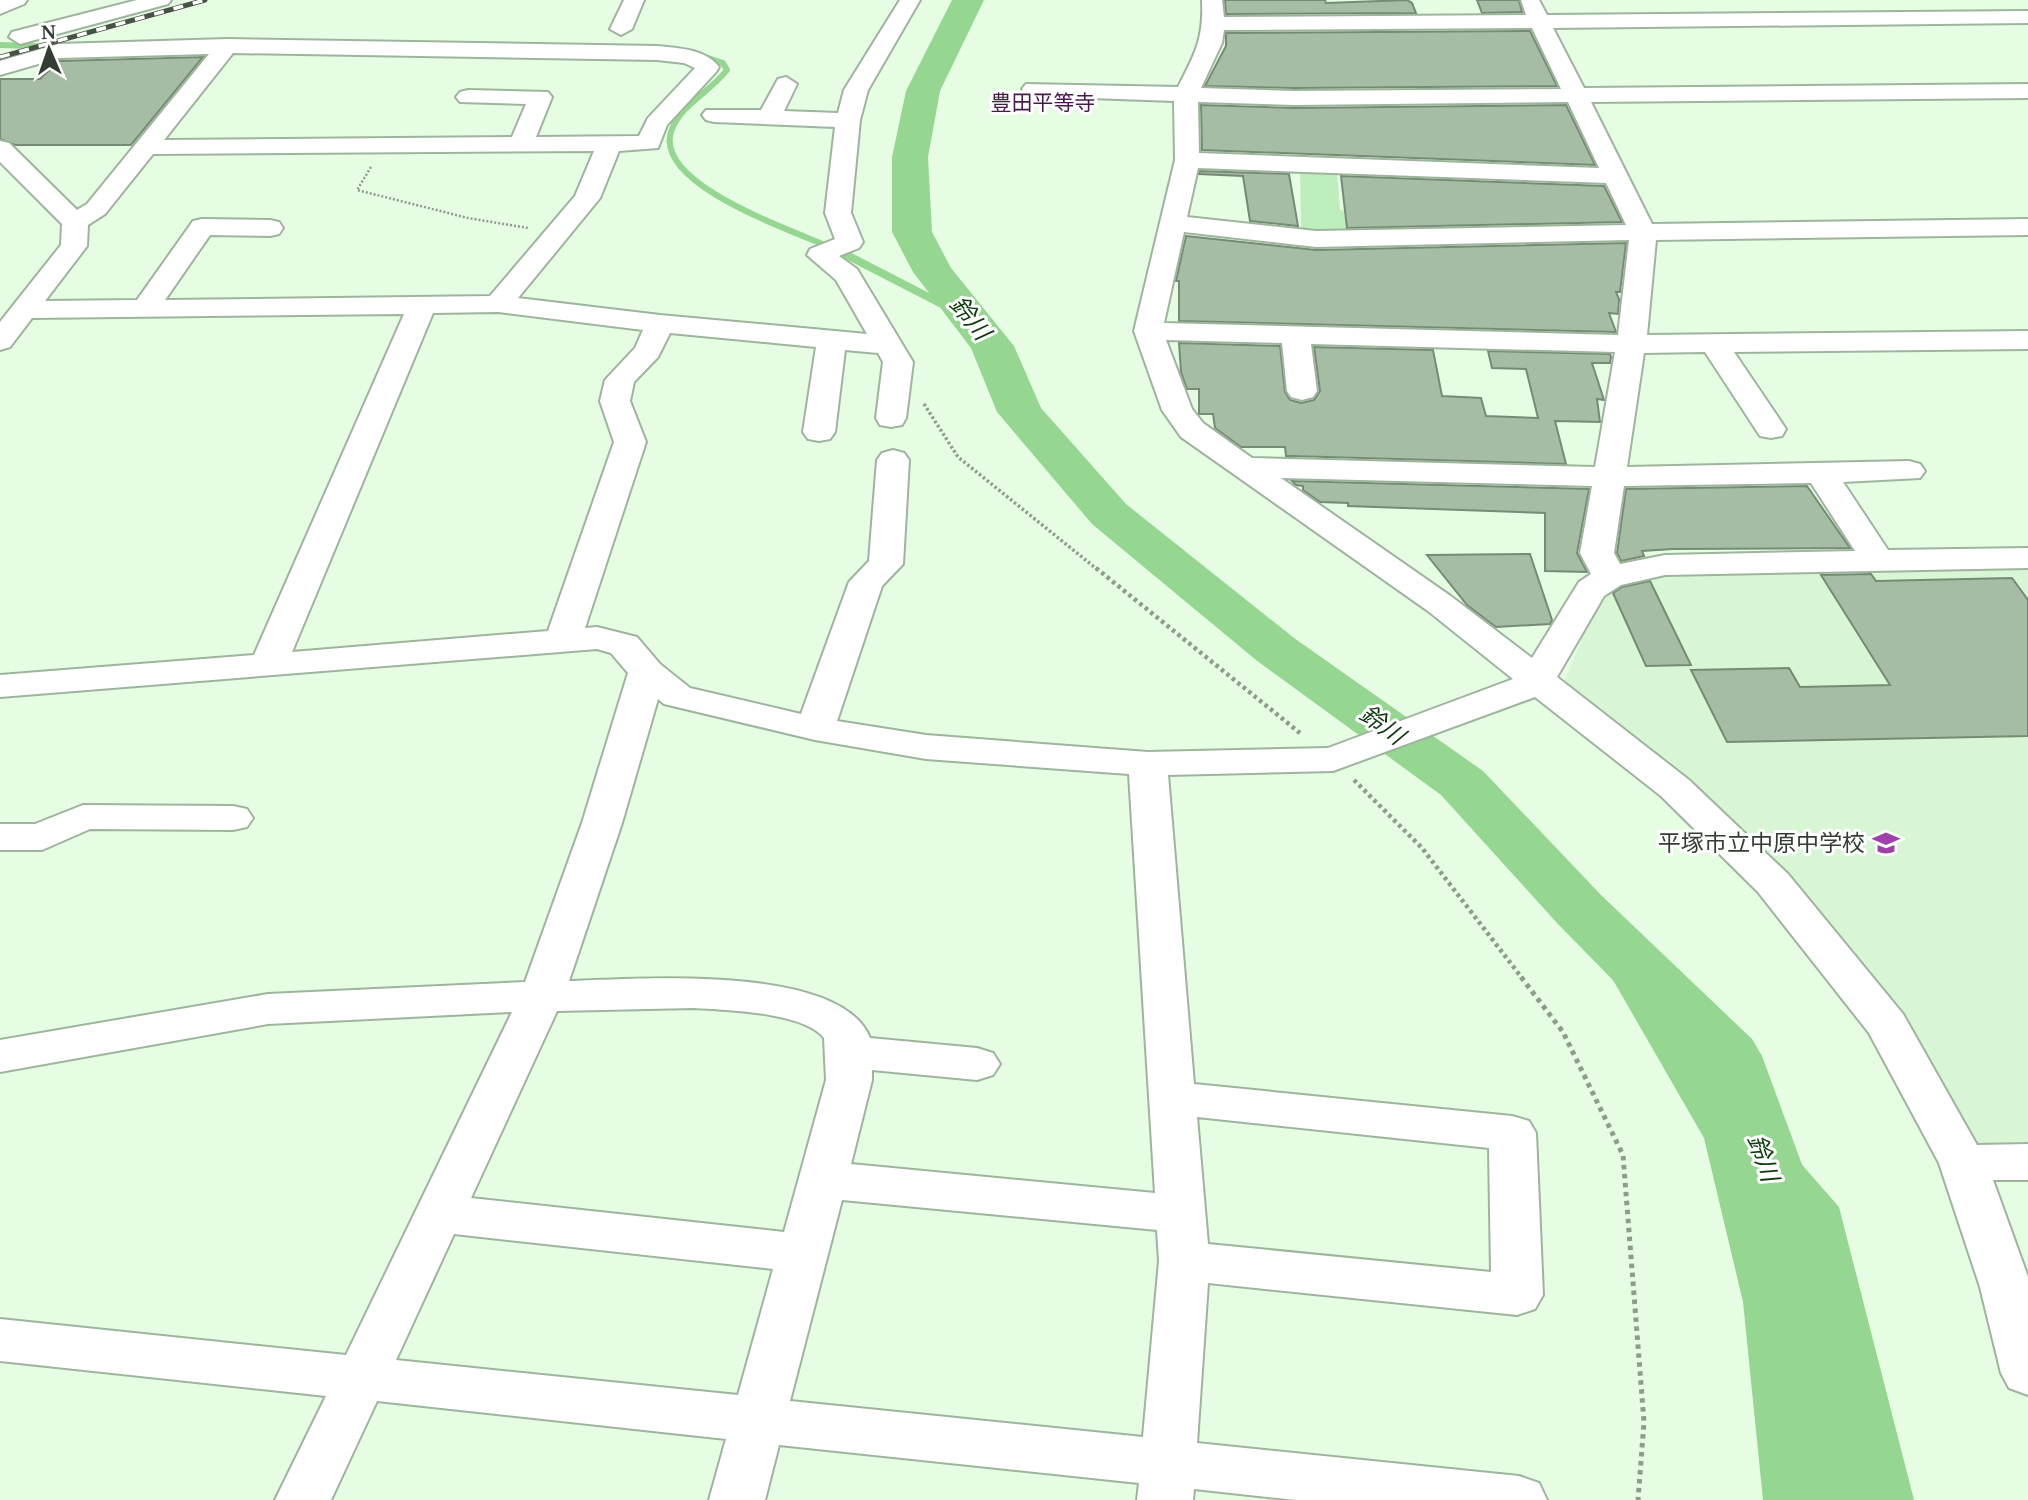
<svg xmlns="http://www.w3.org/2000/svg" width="2028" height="1500" font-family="'Noto Serif','Noto Sans JP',serif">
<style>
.built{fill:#d8f5d6}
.green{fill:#beeebb}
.water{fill:#95d691}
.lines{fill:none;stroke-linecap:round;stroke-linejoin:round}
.stream-far1{stroke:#95d691;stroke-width:6}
.stream{stroke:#95d691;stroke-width:8}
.river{fill:#95d691;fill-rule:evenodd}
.building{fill:#a6bca4;stroke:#768b74;stroke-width:2}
.minor-casing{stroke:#9eb59d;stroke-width:4}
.path-far3{stroke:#8c9d8b;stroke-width:2.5;stroke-dasharray:2 2;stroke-linecap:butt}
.path-far2{stroke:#8c9d8b;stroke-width:3.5;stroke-dasharray:2.5 2.5;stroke-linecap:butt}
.path-far1{stroke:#8c9d8b;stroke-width:4.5;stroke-dasharray:3.5 3.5;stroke-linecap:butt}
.path{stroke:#8c9d8b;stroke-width:5;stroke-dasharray:4.5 4.5;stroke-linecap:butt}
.minor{fill:#fff;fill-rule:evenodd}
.rail-casing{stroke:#485347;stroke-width:5}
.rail{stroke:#fff;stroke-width:3.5;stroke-dasharray:10;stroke-linecap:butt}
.labels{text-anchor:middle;stroke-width:6;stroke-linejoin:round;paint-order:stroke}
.far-neighbourhood-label{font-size:21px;fill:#471a4c;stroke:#fff}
.poi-label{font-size:23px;fill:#333d33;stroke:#fff;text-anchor:end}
.water-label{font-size:24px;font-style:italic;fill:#0e3c0e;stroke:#fff}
</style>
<rect width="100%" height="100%" fill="#e6fde4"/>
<!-- built -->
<path class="built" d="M2028 566V1145L1984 1146 1959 1132 1890 1011 1562 687 1597 602 1623 582 1668 572Z"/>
<!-- green -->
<path class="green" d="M1300 168 1337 170 1340 210 1354 212 1365 224V236L1301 233Z"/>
<!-- water -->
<path class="water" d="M1560 888 1839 1207 1914 1500H1763L1743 1302 1704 1138Z"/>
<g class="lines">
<!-- stream-far1 -->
<path class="stream-far1" d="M0 45 59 47
M693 53 723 63 727 70C711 91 682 104 672 129 649 185 801 233 839 251"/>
<!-- stream -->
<path class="stream" d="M835 249 971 319"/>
<!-- river -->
<path class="river" d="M952 0H984L940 91 928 157 932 232 951 268 1014 346 1041 408 1126 504 1294 638 1483 771 1601 895 1752 1039 1762 1056 1804 1170 1794 1189 1768 1197 1742 1189 1732 1170 1697 1066 1557 923 1441 795 1256 660 1092 524 997 412 971 348 913 272 892 232V157L906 91Z"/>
</g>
<!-- building -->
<path class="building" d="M1225 0H1325L1326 3 1407 0 1412 3 1416 13 1226 14Z
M1477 0H1519L1522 12 1482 13Z
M1530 31 1557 86 1294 88 1205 86 1226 46V33Z
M203 57 131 145H15L0 139V79H40L59 61Z
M1201 105 1294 108 1566 105 1595 165 1202 150Z
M1200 171 1289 174 1298 226 1250 221 1243 176 1199 174Z
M1341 176 1604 186 1622 222 1347 228Z
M1186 236 1316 250 1626 243 1620 292H1616L1619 299 1618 314 1609 313 1616 332 1179 321V281H1176Z
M1179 343 1280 346 1285 392 1290 400 1301 403 1314 400 1320 391 1314 347 1433 350 1442 396 1481 398 1486 416 1538 418 1526 369 1492 368 1488 351 1610 354 1611 357 1610 363H1592L1604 400 1597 399 1600 422 1555 421 1566 464 1291 456H1286L1285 447H1241L1215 428 1213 414H1199V389H1187L1181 372Z
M1292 481 1589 489 1577 553 1587 572 1545 571V513L1348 506V503L1320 502 1303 490V486L1296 485Z
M1807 486 1850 548 1673 549 1642 551 1644 556 1621 561 1617 553 1626 489Z
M1530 554 1552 620 1550 624 1496 627 1467 605 1427 555Z
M1871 574 1876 581 2012 578 2028 600V736L1727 742 1691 670 1789 668 1800 687 1890 685 1821 575Z
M1650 581 1691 665 1646 666 1613 593 1622 587Z"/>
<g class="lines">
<defs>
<path id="minor" d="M0 0H27L24 4 0 14Z
M137 0H171L168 4 20 44 9 37 12 32Z
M624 0H644L632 29 621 35 610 29Z
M900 0H920L868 90 860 120 851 213 863 242 859 248 839 256 857 269 913 362 906 418 902 425 891 427 880 425 876 418 883 362 878 353 845 350 835 432 830 439 819 441 808 439 803 432 816 347 670 333 658 357 634 382 630 401 646 442 585 628 597 627 637 637 660 664 690 688 801 714 849 582 869 561 877 460 882 453 893 450 904 453 909 460 903 564 882 586 837 721 926 735 1148 752 1328 748 1513 679 1428 611 1181 437 1162 410 1134 331 1175 160 1174 101 1034 96 1026 94 1022 89 1026 84 1178 87C1195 54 1204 38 1202 0H1222L1224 17 1526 15 1521 0H1539L1547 15 2028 11V23L1553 28 1584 88 2028 84V98L1591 102 1652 224 2028 219V235L1656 240 1647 335 2028 331V349L1734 352 1786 429 1782 436 1771 438 1760 436 1705 352 1644 353 1627 467 1909 461 1920 464 1925 471 1920 478 1843 482 1888 550 2028 548V568L1665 575 1621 585 1604 596 1557 677 1689 780 1788 874 1903 1014 1977 1145 2028 1144V1180H1993L2028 1277V1395L2009 1388 2001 1373 1980 1287 1939 1163 1869 1033 1758 892 1661 796 1535 697 1333 771 1168 775 1194 1084 1512 1116 1529 1121 1536 1133 1543 1295 1535 1309 1517 1315 1208 1283 1197 1443 1519 1476 1539 1483 1547 1500H1296L1194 1489 1193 1500H1137L1139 1483 779 1445 765 1500H709L726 1439 377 1401 331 1500H275L326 1396 0 1361V1319L346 1355 512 1012 268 1024 0 1072V1040L268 994 525 982 582 823 628 673 611 653 597 649 0 697V675L254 655 404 314 32 318 10 347 0 350V322L61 245 62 224 0 162V141L9 143 77 210 87 204 209 54 59 58 0 75V61L58 44 227 39 657 46C678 48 706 49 719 67L716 72 667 125 658 148 619 151 600 198 518 298 660 315 867 334 836 280 807 255 810 249 835 239 825 213 835 127 714 122 706 120 702 115 706 110H761L778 79 786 77 797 84 784 111 838 113 844 90ZM1532 28 1561 89 1294 91 1201 88 1222 43 1224 30ZM233 53 657 60 684 63 695 68 648 118 639 136 536 137 552 97 548 92 468 90 460 92 456 97 460 102 526 104 512 137 164 140ZM1198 102 1294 105 1568 102 1599 168 1199 153ZM594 151 575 196 490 296 165 300 210 235 270 236 279 234 283 228 279 222 270 220 202 219 193 221 137 300 45 301 87 246 88 225 105 214 153 154ZM1198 168 1606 183 1626 225 1316 231 1187 217ZM1184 232 1316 247 1629 240 1618 335 1164 323ZM498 312 643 330 635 348 605 380 600 401 614 442 548 631 292 652 433 313ZM1166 340 1282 343 1287 391 1291 397 1302 400 1313 397 1317 391 1311 344 1615 352 1595 467 1252 458 1203 423 1192 409ZM1281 478 1592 486 1580 553 1591 574 1579 582 1532 658 1452 597ZM1811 483 1855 551 1665 555 1620 564 1614 553 1624 486ZM658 699 664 704 815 740 926 759 1129 774 1155 1193 851 1164 872 1080V1070L977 1080 993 1075 1000 1064 993 1053 977 1048 870 1038C841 963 636 979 569 981L622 823ZM694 1008C726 1010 804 1012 824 1038L826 1080 784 1232 471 1198 557 1011ZM1197 1117 1489 1148 1491 1272 1208 1244ZM842 1200 1157 1230 1159 1261 1143 1437 790 1401ZM454 1234 773 1269 738 1395 396 1360Z
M83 805 233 806 247 809 253 818 247 827 233 830 90 829 42 850H0V824H35Z"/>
</defs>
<!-- minor casing -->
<use href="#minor" class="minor-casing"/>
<!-- path-far3 -->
<path class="path-far3" d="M371 167 357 190 468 218 528 228"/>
<!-- path-far2 -->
<path class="path-far2" d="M924 404 958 457 1098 570"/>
<!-- path-far1 -->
<path class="path-far1" d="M1096 568 1300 733
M1354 780 1422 848 1522 978"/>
<!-- path -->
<path class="path" d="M1521 977 1563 1032 1623 1155 1644 1422 1638 1500"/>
<!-- minor -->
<use href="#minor" class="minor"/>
<defs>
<path id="rail" d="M0 57 205 0"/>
</defs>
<!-- rail casing -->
<use href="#rail" class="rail-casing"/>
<!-- rail -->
<use href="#rail" class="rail"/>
</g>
<!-- icons -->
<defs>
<symbol id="school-bare" viewBox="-9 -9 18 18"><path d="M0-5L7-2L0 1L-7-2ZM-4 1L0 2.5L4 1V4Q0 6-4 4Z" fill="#9f41ab" stroke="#fff" stroke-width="2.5" paint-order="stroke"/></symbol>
</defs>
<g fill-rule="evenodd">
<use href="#school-bare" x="1867" y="824" width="38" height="38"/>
</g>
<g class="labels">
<!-- far-neighbourhood labels -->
<g class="far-neighbourhood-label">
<text x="1043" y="110">豊田平等寺</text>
</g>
<!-- poi labels -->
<g class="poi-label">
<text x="1865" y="851">平塚市立中原中学校</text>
</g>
<!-- water labels -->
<g class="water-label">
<text transform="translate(970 318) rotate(51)" y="8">鈴川</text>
<text transform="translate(1382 725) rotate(36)" y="8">鈴川</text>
<text transform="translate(1763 1158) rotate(71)" y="8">鈴川</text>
</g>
</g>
<!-- north arrow -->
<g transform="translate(49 49) rotate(358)" stroke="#ffffff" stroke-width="5" paint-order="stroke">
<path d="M0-5L12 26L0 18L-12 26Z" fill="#333d33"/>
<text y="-10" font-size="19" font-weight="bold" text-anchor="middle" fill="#333d33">N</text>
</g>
</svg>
